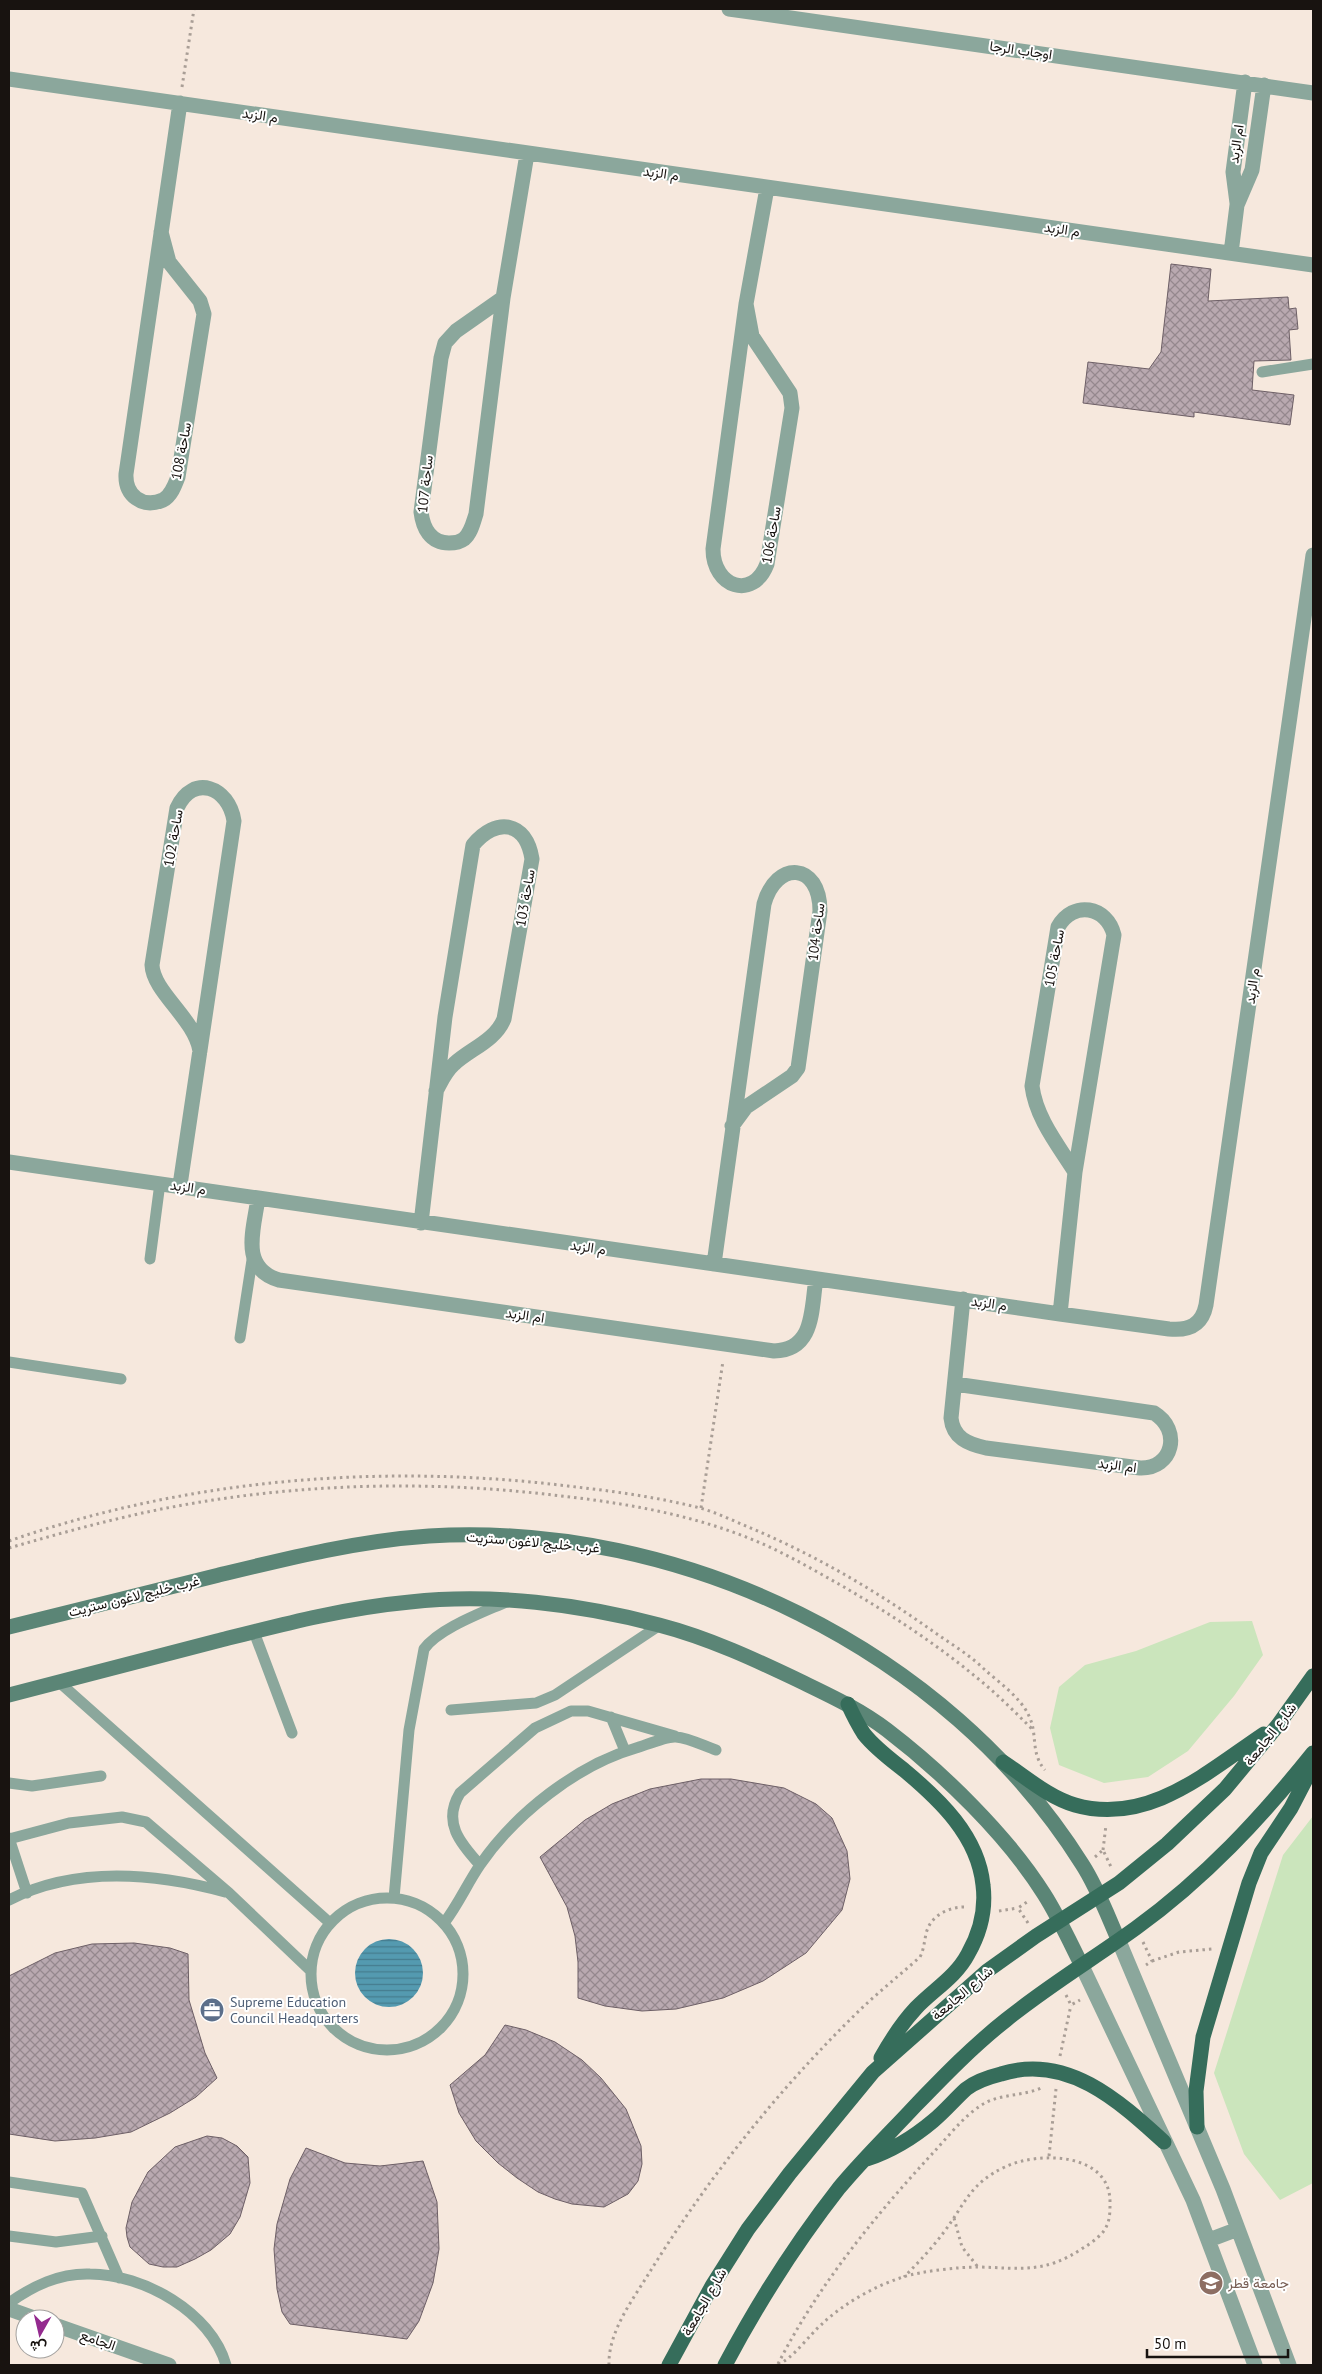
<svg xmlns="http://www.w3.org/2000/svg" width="1322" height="2374" font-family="'PT Sans',Vazirmatn,sans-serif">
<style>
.garden{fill:#cbe5bc}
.water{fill:url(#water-rules)}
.building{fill:url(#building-cross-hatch);stroke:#6d5f66}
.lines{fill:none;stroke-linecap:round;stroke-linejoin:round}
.path{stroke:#a99e96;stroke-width:3;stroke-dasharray:2.5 4;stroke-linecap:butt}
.lane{stroke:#8ba79c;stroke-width:11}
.street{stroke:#8ba79c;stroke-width:15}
.secondary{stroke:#5b8576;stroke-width:15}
.primary{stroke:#366d5b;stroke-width:15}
.labels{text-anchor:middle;stroke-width:4;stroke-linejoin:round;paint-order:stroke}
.street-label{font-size:14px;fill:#181310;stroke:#fff}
.service-label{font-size:14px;fill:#4e5e75;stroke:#fff;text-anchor:start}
.education-label{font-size:14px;fill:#785e54;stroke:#fff;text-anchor:start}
</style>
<defs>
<pattern id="water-rules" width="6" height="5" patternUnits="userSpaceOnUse" patternTransform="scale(1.25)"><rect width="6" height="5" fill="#549ab0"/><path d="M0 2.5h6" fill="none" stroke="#457c8e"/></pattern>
<pattern id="building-cross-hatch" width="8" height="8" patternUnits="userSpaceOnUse" patternTransform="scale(1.25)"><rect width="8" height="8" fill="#b9a9b0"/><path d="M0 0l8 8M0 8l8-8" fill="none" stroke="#95888e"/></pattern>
</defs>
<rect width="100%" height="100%" fill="#f6e8dd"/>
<!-- garden -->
<path class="garden" d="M1252 1621 1263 1655 1234 1696 1188 1751 1148 1777 1104 1783 1059 1765 1050 1728 1059 1687 1085 1665 1136 1651 1210 1622Z
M1313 1816V2183L1280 2200 1244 2154 1214 2073 1283 1855Z"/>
<!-- water -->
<path class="water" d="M355 1973a34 34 0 1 1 68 0a34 34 0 1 1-68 0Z"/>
<!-- building -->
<path class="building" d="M1171 264 1211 269 1208 301 1288 297 1289 309 1296 308 1298 329 1289 330 1291 360 1254 361 1252 390 1294 395 1290 425 1194 412V417L1083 403 1088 362 1149 369 1161 352Z
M701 1779H731L784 1788 816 1804 832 1818 847 1851 850 1879 842 1910 806 1953 763 1981 723 1998 676 2009 642 2011 605 2006 578 1998V1962L575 1936 567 1907 540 1857 585 1820 612 1804 650 1789Z
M134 1943 170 1948 188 1954 189 2000 205 2053 217 2078 196 2097 170 2113 131 2132 95 2138 55 2141 9 2134V1976L55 1953 92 1944Z
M505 2025 526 2030 555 2042 582 2060 601 2078 626 2109 641 2146 642 2164 638 2181 628 2194 604 2207 572 2204 555 2199 538 2192 517 2178 498 2163 476 2141 459 2113 450 2085 485 2055Z
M207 2136 222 2138 237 2146 248 2157 250 2183 240 2217 230 2234 211 2250 195 2259 177 2267H163L149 2264 130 2247 127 2237 126 2228 132 2202 148 2172 175 2147Z
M306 2148 345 2163 380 2166 423 2161 437 2202 439 2249 433 2283 419 2321 407 2339 290 2324 282 2312 277 2289 274 2249 277 2224 290 2179Z"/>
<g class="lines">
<!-- path -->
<path class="path" d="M182 87 194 9
M701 1508 723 1361
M9 1541C187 1479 381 1463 568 1486 612 1491 657 1497 700 1508 718 1513 736 1522 753 1529 817 1556 878 1592 934 1632 951 1644 970 1655 985 1670 1000 1683 1021 1698 1029 1716 1038 1734 1030 1753 1045 1770
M9 1548C54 1535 101 1522 147 1512 280 1484 418 1479 553 1495 618 1502 685 1513 746 1537 780 1550 812 1569 844 1587 890 1614 935 1643 976 1677 996 1693 1014 1711 1032 1729
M1103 1850 1106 1825
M1095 1857 1103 1850 1112 1869
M999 1911 1018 1908
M1028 1923 1018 1908 1030 1900
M1143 1942 1152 1961 1146 1965
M1152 1961 1179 1952 1212 1949
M1066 1995 1071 2005 1080 2000
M1060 2056 1071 2005
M1049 2156 1056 2089
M954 2218 962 2247 978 2267
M778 2364C792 2360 810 2334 822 2324 844 2303 875 2286 903 2277 922 2271 959 2267 978 2267 1020 2268 1045 2274 1083 2248 1090 2244 1098 2238 1103 2232 1110 2223 1110 2213 1110 2203 1111 2152 1038 2151 1005 2167 970 2183 965 2204 944 2232 932 2248 918 2263 904 2277
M778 2364C817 2287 874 2217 932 2154 947 2138 962 2118 980 2106 999 2093 1021 2097 1041 2088
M609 2365C608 2331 634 2298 651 2270 711 2174 782 2085 863 2007 881 1990 901 1974 920 1957 924 1949 924 1943 926 1934 930 1915 950 1906 968 1907"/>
<!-- lane -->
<path class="lane" d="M1262 372 1313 364
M150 1259 160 1183
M240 1338 252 1260
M9 1362 121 1379
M254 1632 292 1733
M59 1682 330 1923
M451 1710 536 1703 555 1695 660 1625
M611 1717 625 1751
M9 1783 32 1786 101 1776
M9 1838 27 1893
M9 1839 69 1823 122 1817 146 1822 229 1893 311 1971
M480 1865C460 1843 442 1822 460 1793L535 1728 571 1711H588L675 1736
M394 1898 409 1730 424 1649C439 1628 484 1612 508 1601
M311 1974a76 76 0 1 1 152 0a76 76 0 1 1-152 0Z
M9 1900C76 1866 155 1873 225 1892
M444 1923C458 1905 467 1884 480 1865 515 1814 577 1765 636 1748 646 1745 667 1736 676 1737 689 1738 704 1746 716 1750
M9 2182 82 2193 119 2278
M9 2236 56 2242 102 2236
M9 2303C33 2286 59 2273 90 2274 143 2274 211 2312 226 2365"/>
<!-- street -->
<path class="street" d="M729 9 1313 93
M9 79 1313 265
M1237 203 1233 172 1245 82
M161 232 169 262 200 301 204 314 178 477C175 485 171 496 163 500 142 509 125 495 126 474L180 103
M1231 253 1237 205 1252 170 1264 85
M503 298 456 331 445 343 441 358 421 512C423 528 430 543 449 543 454 543 460 542 464 539 471 533 473 523 476 514L503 298 527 154
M746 304 752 336 790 393 792 408 767 564C753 601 713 587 713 549L746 304 767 188
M9 1162 1060 1314 1169 1329C1189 1331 1202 1325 1206 1305L1313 555
M180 1185 234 821C229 787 193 773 177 808L152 965C153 992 195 1019 200 1051
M258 1198C254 1229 239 1268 279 1280L774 1351C815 1350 811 1309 816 1279
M421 1223 445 1017 473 845C496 817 526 821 532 859L504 1019C495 1041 470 1049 454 1064 445 1072 441 1082 436 1091
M714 1264 764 904C776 860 820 862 820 911L798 1068 792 1076 746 1107 732 1126
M1060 1314 1075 1172 1114 935C1107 906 1073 900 1058 927L1032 1086C1036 1118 1058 1145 1075 1172
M955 1384 1154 1413C1182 1430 1173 1469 1140 1468L986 1448C968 1444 953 1438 951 1418L963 1299
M1118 1939 1223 2189 1289 2365
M1081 1964 1193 2200 1255 2365
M1209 2240 1238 2229
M9 2309 37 2319
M55 2325 169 2365"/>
<!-- secondary -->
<path class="secondary" d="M9 1627C77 1610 146 1593 215 1576 285 1559 356 1541 429 1536 681 1521 947 1649 1082 1864 1097 1887 1107 1914 1118 1939
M9 1695C78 1677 148 1659 217 1641 280 1625 344 1608 410 1602 492 1593 580 1604 659 1625 709 1638 756 1660 802 1682 831 1696 861 1710 887 1730 942 1772 1007 1835 1044 1894 1058 1916 1069 1940 1081 1964"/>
<!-- primary -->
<path class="primary" d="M848 1704C853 1715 858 1725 864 1734 875 1748 890 1759 904 1770 940 1800 978 1836 983 1885 986 1909 980 1933 968 1954 956 1977 933 1990 916 2008 902 2023 891 2040 881 2058
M1003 1762C1026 1777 1048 1797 1075 1805 1148 1826 1207 1772 1264 1734
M1197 2127 1196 2091 1203 2037 1249 1883 1261 1853 1291 1808 1305 1781 1310 1759
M867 2159C891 2151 914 2137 933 2121 945 2111 955 2099 966 2089 976 2081 989 2077 1001 2074 1067 2053 1119 2101 1164 2142
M669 2365 712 2286 748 2229 790 2173 873 2072 987 1971 1036 1936 1119 1883 1167 1844 1225 1789 1278 1725 1313 1676
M725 2365C758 2303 796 2243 839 2188 863 2159 890 2133 915 2106 944 2076 973 2046 1006 2020 1048 1986 1093 1959 1136 1928 1205 1878 1260 1819 1313 1753"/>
</g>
<!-- icons -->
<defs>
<symbol id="office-disc" viewBox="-11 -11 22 22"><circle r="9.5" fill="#5c6f8a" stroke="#fff"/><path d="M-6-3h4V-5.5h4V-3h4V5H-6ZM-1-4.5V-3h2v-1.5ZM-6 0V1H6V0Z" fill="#fff"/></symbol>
<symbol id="university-disc" viewBox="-11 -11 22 22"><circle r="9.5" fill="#8d6e63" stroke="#fff"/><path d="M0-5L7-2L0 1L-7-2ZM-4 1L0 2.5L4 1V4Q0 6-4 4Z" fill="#fff"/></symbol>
</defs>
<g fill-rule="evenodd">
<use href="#office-disc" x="198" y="1996" width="28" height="28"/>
<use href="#university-disc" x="1197" y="2269" width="28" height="28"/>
</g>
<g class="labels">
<!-- street labels -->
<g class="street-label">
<text transform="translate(1021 50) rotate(8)" y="5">اوجاب الرجا</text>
<text transform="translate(260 115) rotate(8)" y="5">م الزبد</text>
<text transform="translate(1236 144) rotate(-82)" y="5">ام الزبد</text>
<text transform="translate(661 173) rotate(8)" y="5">م الزبد</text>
<text transform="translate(1062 229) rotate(8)" y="5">م الزبد</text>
<text transform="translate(181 451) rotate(-79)" y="5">ساحة 108</text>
<text transform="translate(425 484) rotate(-84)" y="5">ساحة 107</text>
<text transform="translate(771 535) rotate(-80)" y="5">ساحة 106</text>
<text transform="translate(173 838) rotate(-80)" y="5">ساحة 102</text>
<text transform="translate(525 898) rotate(-80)" y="5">ساحة 103</text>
<text transform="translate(816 932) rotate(-83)" y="5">ساحة 104</text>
<text transform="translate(1054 958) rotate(-79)" y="5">ساحة 105</text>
<text transform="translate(1252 986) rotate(-82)" y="5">م الزبد</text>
<text transform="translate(188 1187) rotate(8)" y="5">م الزبد</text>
<text transform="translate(588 1247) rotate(8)" y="5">م الزبد</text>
<text transform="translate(989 1303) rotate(8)" y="5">م الزبد</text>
<text transform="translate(525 1315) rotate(8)" y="5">ام الزبد</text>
<text transform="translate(1117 1465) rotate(7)" y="5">ام الزبد</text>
<text transform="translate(533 1542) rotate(5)" y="5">غرب خليج لاغون ستريت</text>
<text transform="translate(134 1596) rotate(-14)" y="5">غرب خليج لاغون ستريت</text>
<text transform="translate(1270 1734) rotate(-52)" y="5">شارع الجامعة</text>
<text transform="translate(962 1993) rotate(-40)" y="5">شارع الجامعة</text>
<text transform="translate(704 2302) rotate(-60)" y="5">شارع الجامعة</text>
<text transform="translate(98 2340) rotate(19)" y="5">الجامع</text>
</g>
<!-- service labels -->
<g class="service-label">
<text x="230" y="2007">Supreme Education<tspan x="230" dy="16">Council Headquarters</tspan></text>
</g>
<!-- education labels -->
<g class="education-label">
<text x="1228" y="2288">جامعة قطر</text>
</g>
</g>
<!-- border -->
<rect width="1322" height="2374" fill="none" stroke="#181310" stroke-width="20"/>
<!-- north arrow -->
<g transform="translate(40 2334) rotate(188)"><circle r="24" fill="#ffffff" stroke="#a3a19f"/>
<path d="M0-4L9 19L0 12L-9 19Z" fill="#942b8f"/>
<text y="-8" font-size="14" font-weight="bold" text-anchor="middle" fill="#181310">ش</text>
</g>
<!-- scale -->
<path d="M1147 2349v8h141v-8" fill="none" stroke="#181310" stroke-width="2.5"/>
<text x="1154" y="2349" font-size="15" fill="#181310" stroke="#ffffff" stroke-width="4" paint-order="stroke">50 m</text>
</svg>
